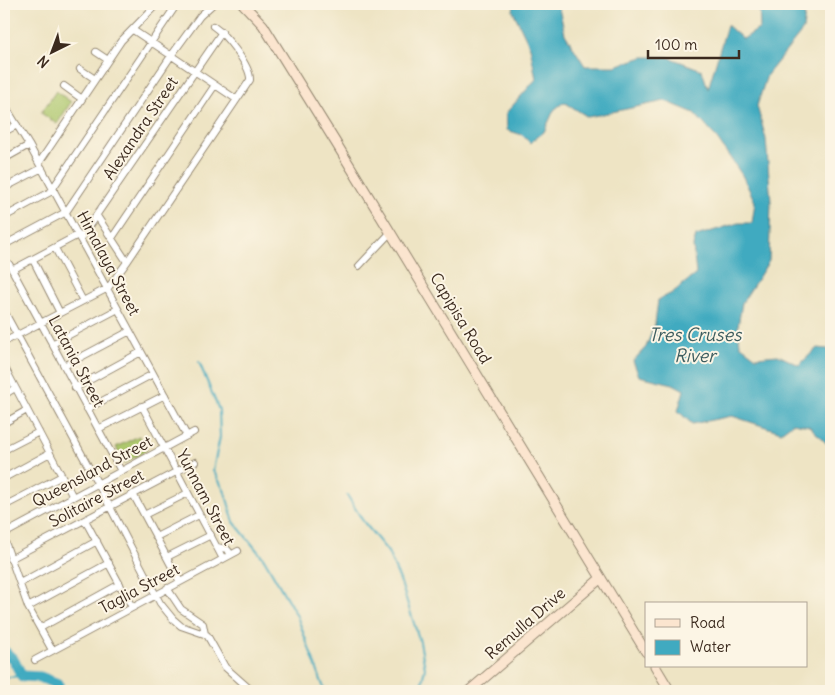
<svg xmlns="http://www.w3.org/2000/svg" width="835" height="695" font-family="Delius,sans-serif">
<style>
.green{fill:#adc76d;stroke:#747846}
.water{fill:#40aac0;stroke:#3e6a6f}
.lines{fill:none;stroke-linecap:round;stroke-linejoin:round}
.stream{stroke:#40aac0;stroke-width:2}
.river{stroke:#40aac0;stroke-width:11}
.street-casing{stroke:#948771;stroke-width:8}
.secondary-casing{stroke:#948771;stroke-width:11}
.street{stroke:#fff;stroke-width:6}
.secondary{stroke:#fbe5cf;stroke-width:9}
.labels{text-anchor:middle;stroke-width:4;stroke-linejoin:round;paint-order:stroke}
.street-label{font-size:16px;fill:#3b2a1e;stroke:#fcf5e5}
.water-label{font-size:18px;font-style:italic;fill:#3d5d5f;stroke:#fcf5e5}
</style>
<rect width="100%" height="100%" fill="#fcf5e5"/>
<filter id="ink" filterUnits="userSpaceOnUse"><feTurbulence type="fractalNoise" baseFrequency=".02" numOctaves="2"/><feDisplacementMap in="SourceGraphic" scale="10" xChannelSelector="R" yChannelSelector="G"/><feConvolveMatrix kernelMatrix="1 2 1 2 8 2 1 2 1" color-interpolation-filters="sRGB"/></filter>
<filter id="wash" filterUnits="userSpaceOnUse"><feTurbulence type="fractalNoise" baseFrequency=".0096" numOctaves="4" result="noise"/><feDisplacementMap in="SourceGraphic" scale="20" xChannelSelector="R" yChannelSelector="G"/><feGaussianBlur stdDeviation="1.12" result="paint"/><feColorMatrix in="noise" values="0 0 0 0 0 0 0 0 0 0 0 0 0 0 0 0 0 1.4 0 .05"/><feComposite in="paint" operator="in"/></filter>
<g filter="url(#wash)">
<rect width="100%" height="100%" fill="#eee4c4"/>
<!-- green -->
<path class="green" d="M56 91 71 102 57 124 41 113Z
M139 436 147 450 125 463 116 447Z"/>
<!-- water -->
<path class="water" d="M514 4H558L565 34 585 66H615L643 57H668L702 70 708 89 727 25 743 39 760 28 759 4H806L803 30 767 75 757 106 766 139 771 202 769 261 742 303 738 326 740 345 756 357 778 355 799 365 817 348 828 349 831 357V448L809 426 793 423 781 432 732 416 692 424 678 411 684 390 673 384 639 376 633 361 646 347 655 324 658 300 672 293 696 274 693 246 696 236 738 223H752L755 202 742 175 715 136 694 113 665 101 588 117 564 102 554 110 544 132 530 143 522 135 507 130 506 113 536 79 530 47 513 11Z"/>
<g class="lines">
<!-- stream -->
<path class="stream" d="M199 362 219 410 220 437 213 470 225 492 234 522 264 559 297 616 325 691
M347 495 363 521 388 552 400 580 420 642 425 668 420 691
M4 679 8 677 22 676"/>
<!-- river -->
<path class="river" d="M4 651 13 659 22 676 40 677 58 684V691"/>
</g>
</g>
<g filter="url(#ink)">
<g class="lines">
<defs>
<path id="street" d="M133 30 236 99
M96 52 108 60
M80 69 95 79
M64 86 82 99
M4 104 29 145 187 436
M4 132 17 125
M4 159 29 145
M39 163 121 41 157 4
M4 188 42 168
M53 188 177 4
M97 216 127 262
M4 217 54 190
M112 238 215 85
M80 239 222 32
M4 245 66 212 171 56 200 16 213 4
M55 248 83 301
M33 260 60 313
M9 264 121 471
M359 266 391 232
M12 270 78 235
M4 311 98 484 160 603 173 619 181 626 207 635 225 667 252 691
M4 342 108 288 127 262 250 80C251 66 225 34 213 26
M52 344 118 309
M4 366 73 497
M64 366 130 331
M75 388 141 352
M4 395 15 388
M142 406 223 559
M87 409 153 374
M4 423 27 410
M98 429 165 395
M4 450 39 432
M4 478 50 453
M133 494 180 582
M4 506 62 476
M144 515 188 493
M85 520 132 607
M4 534 194 432
M156 537 199 515
M4 539 28 607 52 650
M217 547 227 549 231 554
M167 557 211 535
M10 559 195 462
M20 583 97 541
M167 588 181 609 203 624 205 634
M28 607 109 563
M40 628 120 584
M35 660 238 551"/>
<path id="secondary" d="M243 4 263 25 336 143 646 652
M655 666 670 691
M469 691 601 578"/>
</defs>
<!-- street casing -->
<use href="#street" class="street-casing"/>
<!-- secondary casing -->
<use href="#secondary" class="secondary-casing"/>
<!-- street -->
<use href="#street" class="street"/>
<!-- secondary -->
<use href="#secondary" class="secondary"/>
</g>
</g>
<g class="labels">
<!-- street labels -->
<g class="street-label">
<text transform="translate(140 128) rotate(-56)" y="6">Alexandra Street</text>
<text transform="translate(109 263) rotate(62)" y="6">Himalaya Street</text>
<text transform="translate(461 318) rotate(59)" y="6">Capipisa Road</text>
<text transform="translate(77 361) rotate(62)" y="6">Latania Street</text>
<text transform="translate(92 471) rotate(-28)" y="6">Queensland Street</text>
<text transform="translate(206 497) rotate(62)" y="6">Yunnam Street</text>
<text transform="translate(96 498) rotate(-28)" y="6">Solitaire Street</text>
<text transform="translate(139 588) rotate(-28)" y="6">Taglia Street</text>
<text transform="translate(525 623) rotate(-41)" y="6">Remulla Drive</text>
</g>
<!-- water labels -->
<g class="water-label">
<text x="695" y="341">Tres Cruses<tspan x="695" dy="21">River</tspan></text>
</g>
</g>
<!-- margin -->
<rect width="835" height="695" fill="none" stroke="#fcf5e5" stroke-width="20"/>
<!-- legend -->
<rect x="645" y="602" width="162" height="65" fill="#fcf5e5" stroke="#afa495"/>
<rect x="655" y="619" width="25" height="8" fill="#fbe5cf" stroke="#afa495"/>
<text x="690" y="628" font-size="15" fill="#3b2a1e">Road</text>
<rect x="655" y="640" width="25" height="15" fill="#40aac0" stroke="#afa495"/>
<text x="690" y="652" font-size="15" fill="#3b2a1e">Water</text>
<!-- north arrow -->
<g transform="translate(52 52) rotate(222)" stroke="#fcf5e5" stroke-width="4" paint-order="stroke">
<path d="M0-4L9 19L0 12L-9 19Z" fill="#3b2a1e"/>
<text y="-8" font-size="14" font-weight="bold" text-anchor="middle" fill="#3b2a1e">N</text>
</g>
<!-- scale -->
<path d="M648 50v8h91v-8" fill="none" stroke="#3b2a1e" stroke-width="2.5"/>
<text x="655" y="50" font-size="15" fill="#3b2a1e" stroke="#fcf5e5" stroke-width="4" paint-order="stroke">100 m</text>
</svg>
